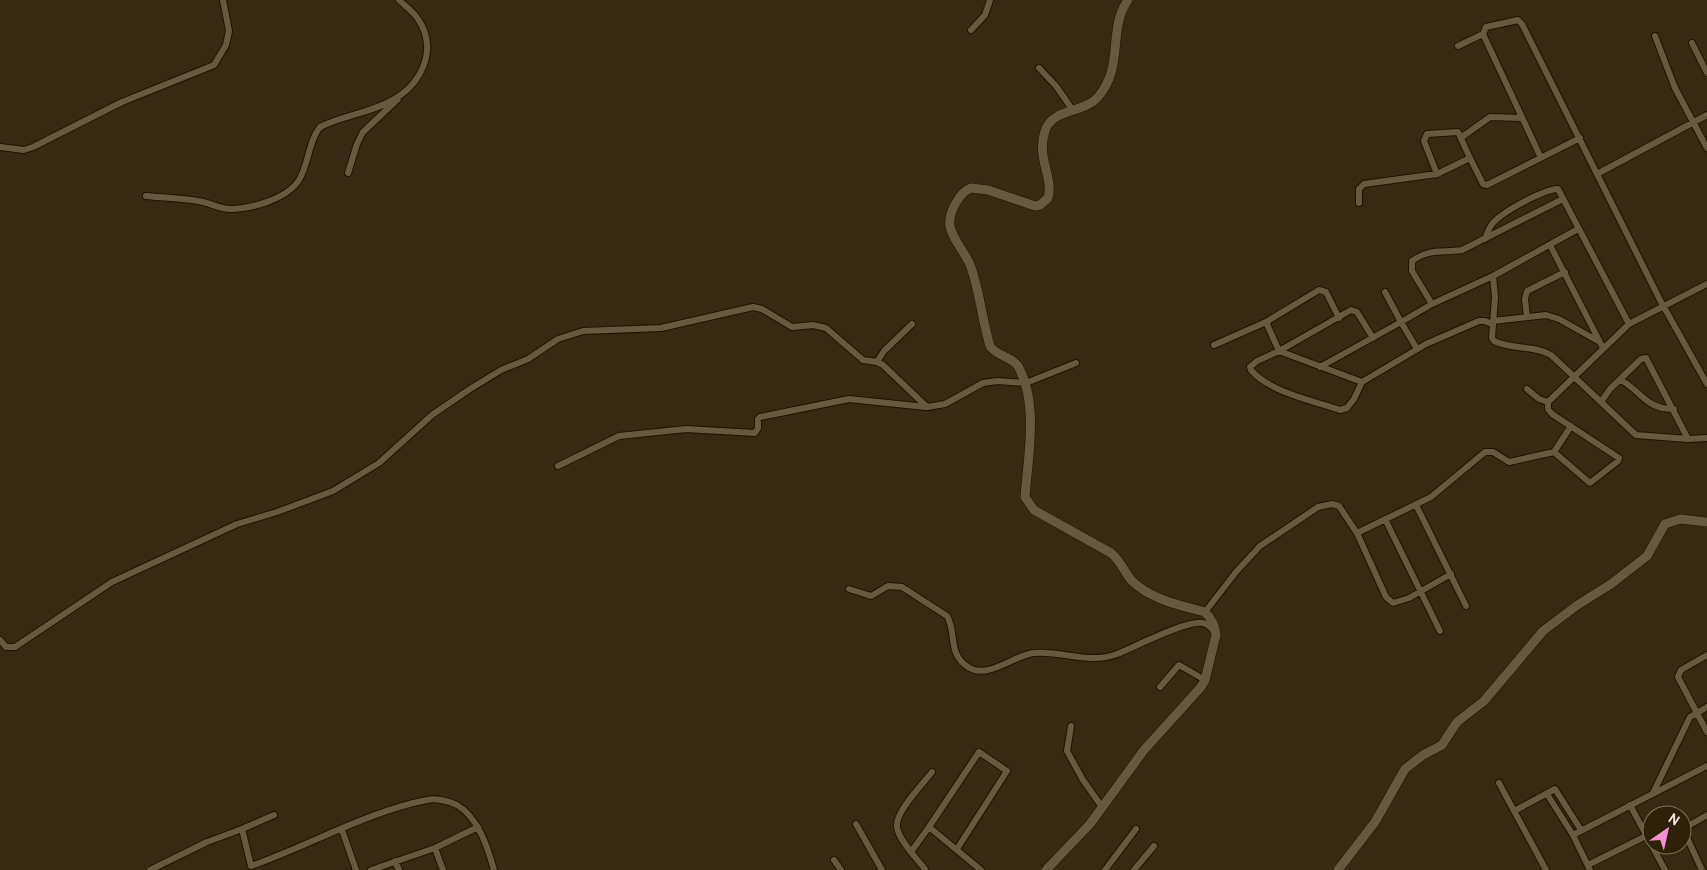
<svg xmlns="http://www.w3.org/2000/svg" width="1707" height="870" font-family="Overpass,sans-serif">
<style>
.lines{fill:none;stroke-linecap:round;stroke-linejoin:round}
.street-casing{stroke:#1e1300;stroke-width:8}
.secondary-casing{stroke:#1e1300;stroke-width:10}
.street{stroke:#675941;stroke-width:6}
.secondary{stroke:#675941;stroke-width:9}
</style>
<rect width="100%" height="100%" fill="#372a14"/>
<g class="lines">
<defs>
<path id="street" d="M971 30 985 15 990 0
M1655 36 1675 88 1707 148
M1692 43 1707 73
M1458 46 1483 34
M1039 68 1056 86 1072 109
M1462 137 1490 117 1521 118
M0 147 24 150 33 147 122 102 214 65 226 45 229 31 223 0
M1541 158 1483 34 1486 27 1518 20 1522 24 1660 300 1707 384
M348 173 357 144 363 132 398 99
M1437 174 1424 141 1427 134 1458 132 1470 158
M1597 174 1707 115
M146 196C165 198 185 198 203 202 212 204 221 209 230 209 251 209 287 199 299 180 309 164 308 142 320 127 342 116 368 113 389 102 421 86 439 50 418 19 414 12 405 6 399 0
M1359 203V189L1364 184 1437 174 1470 158 1483 184 1487 185 1580 138
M1485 239C1487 234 1489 228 1492 224 1502 212 1542 190 1558 189L1629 324
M1550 245 1603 348
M1493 276 1495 297 1492 338 1494 341C1512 350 1534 345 1551 355L1636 435 1688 439 1707 438
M1385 292 1401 322 1432 304 1493 276 1578 229
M1432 304 1412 271V261C1430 248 1442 253 1462 250L1563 199
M1527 317 1525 299 1527 291 1565 272
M1493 321 1546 315 1559 319 1598 341
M1266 322 1279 351 1362 382
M1373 338 1357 312 1351 310 1279 351 1257 361 1250 367 1251 370C1269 392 1314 401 1340 410L1347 408 1354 399 1362 382 1426 344 1479 321H1485L1492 324
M1214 345 1266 322 1319 290 1326 292 1339 318
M877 362 884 351 912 324
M1320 367 1401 322 1417 349
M1621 380C1643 393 1646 409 1674 409
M1527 389 1539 399 1548 402
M1601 402 1610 389 1641 359 1646 358 1688 439
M1554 452 1590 483 1618 461 1619 458 1552 414 1548 409V402L1629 324 1707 284
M558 466 619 436 686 429 755 433 758 428V419L760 417 849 399 926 407
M1416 505 1466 606
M1385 519 1440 631
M1357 533 1386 597 1393 603 1409 598 1451 574
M849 589 871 596 888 586 902 587 947 616C957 633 947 653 968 667 988 680 1014 655 1034 653 1062 650 1088 665 1117 654 1135 647 1186 620 1203 623 1208 624 1211 627 1214 632
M1205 612 1236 572 1260 546 1318 507 1332 504 1339 506 1357 533 1431 497 1485 452H1493L1509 462 1554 452 1571 426
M0 640 6 647H15L112 582 237 524 277 512 333 491 379 463 432 415 470 389 501 370 528 359 558 339 583 331 661 328 753 307 762 309 792 327 813 325 826 328 863 360 877 362 883 365 927 407 945 404 983 383 997 381 1026 383 1076 363
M1707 655 1681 670 1678 677 1707 732
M1160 687 1179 665 1205 680
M1071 726 1067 751 1083 780 1102 807
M1499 783 1546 870
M1653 793 1690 717 1707 707
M1547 794 1573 835
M1630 805 1665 870
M1514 811 1555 789 1581 830
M856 824 882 870
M242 829 274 815
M342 830 356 870
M435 848 443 870
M957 849 1007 771 979 752 929 827 981 870
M911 852 929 827
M834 860 841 870
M395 861 399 870
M1588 865 1646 836
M925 869C917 859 898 839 897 827 895 812 923 784 932 772
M150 870 207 842 242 829 251 866C308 846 369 811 427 800 436 798 449 801 457 805 478 817 488 848 494 870
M371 870 435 848 478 827
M1105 870 1136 829
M1134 870 1154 846
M1590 870 1573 835 1707 766
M1702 870 1683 829 1707 815"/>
<path id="secondary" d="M1046 870 1090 824 1144 750 1201 687 1205 680 1216 635C1215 625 1211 618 1205 612 1179 605 1152 600 1132 581 1124 572 1121 561 1111 553L1034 510 1025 497C1028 456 1039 404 1018 366 1011 356 996 356 990 346 982 320 980 293 971 267 966 253 953 241 950 226 948 214 959 192 971 188L988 190 1035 206 1040 205 1048 198C1054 178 1036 158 1045 131 1052 108 1085 113 1098 97 1125 65 1107 30 1128 0
M1338 870 1375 822 1405 769 1423 755 1442 745 1457 722 1484 701 1543 631 1576 606 1611 584 1647 556 1665 524 1680 519 1707 522"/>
</defs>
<!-- street casing -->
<use href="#street" class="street-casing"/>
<!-- secondary casing -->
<use href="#secondary" class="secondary-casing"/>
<!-- street -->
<use href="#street" class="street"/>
<!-- secondary -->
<use href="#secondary" class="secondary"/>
</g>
<!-- north arrow -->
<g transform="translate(1667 830) rotate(34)"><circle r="24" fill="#2d210a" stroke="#7d725f"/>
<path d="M0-4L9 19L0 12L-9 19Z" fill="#f690d0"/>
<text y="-8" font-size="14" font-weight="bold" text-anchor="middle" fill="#f4ebde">N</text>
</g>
</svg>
